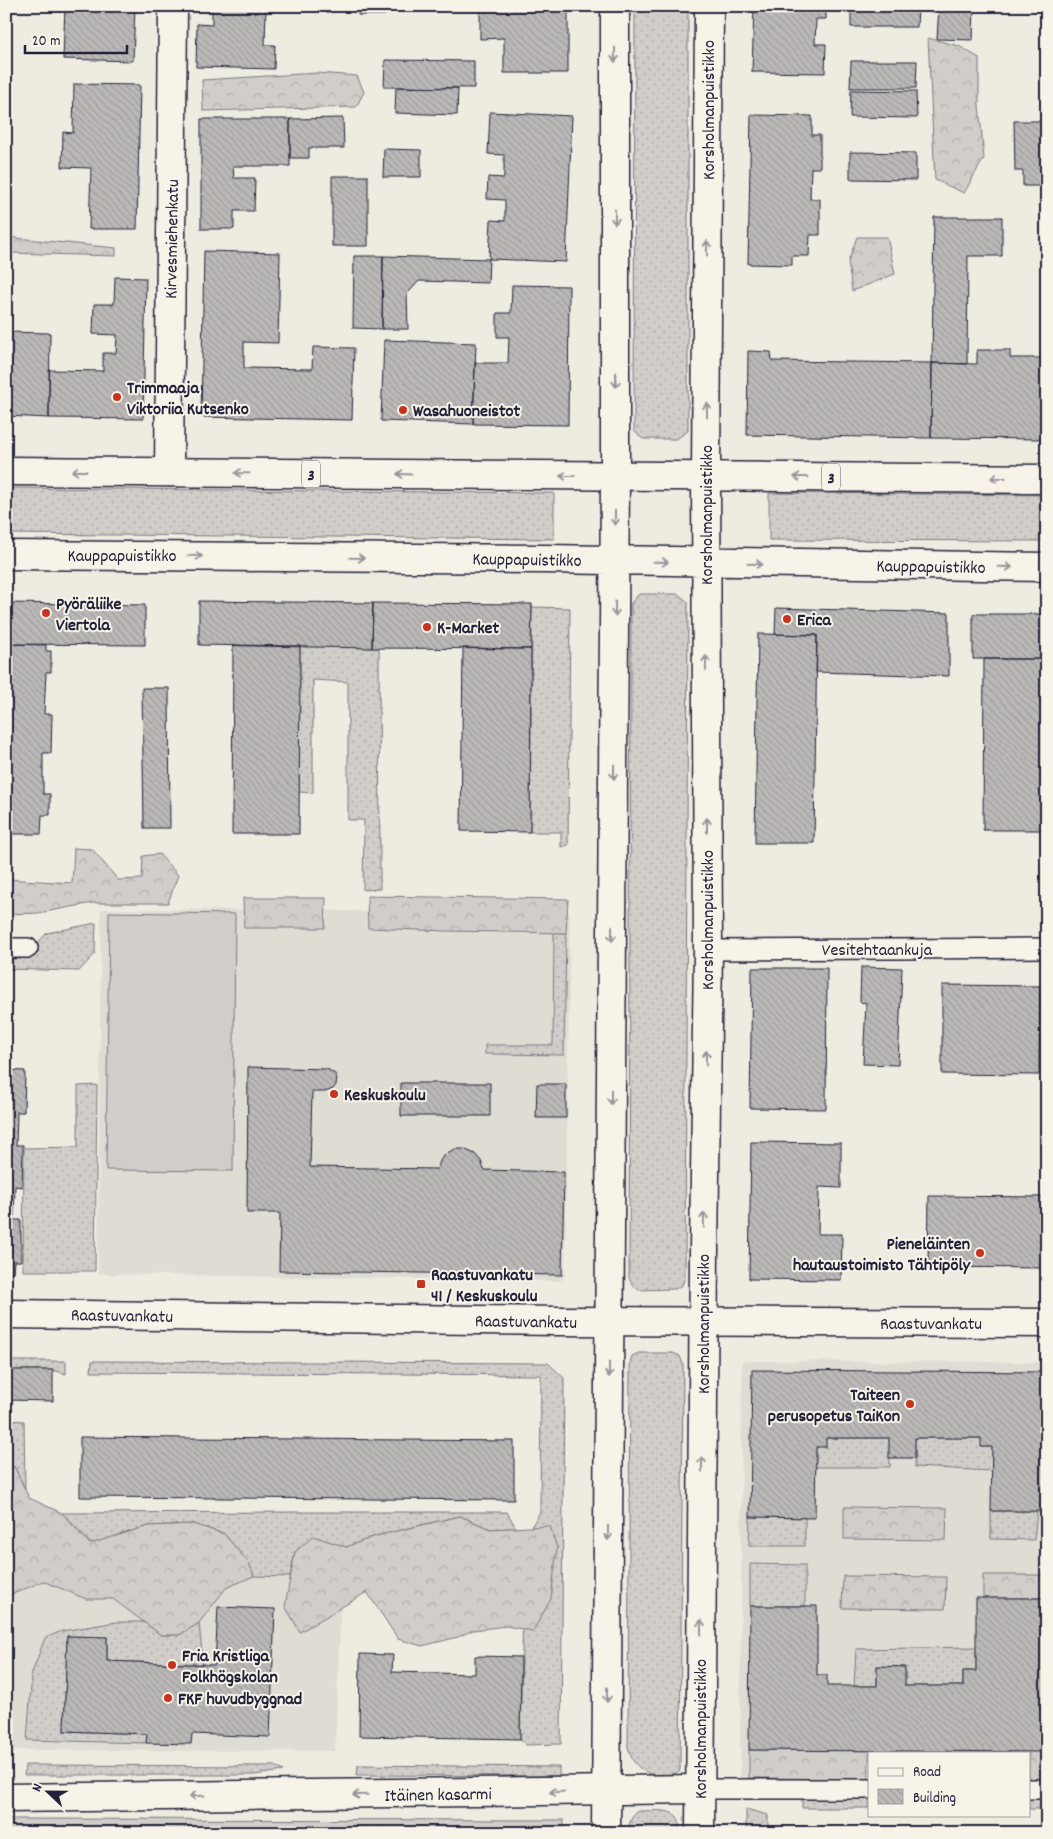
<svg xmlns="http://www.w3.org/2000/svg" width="1053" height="1839" font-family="Dekko,sans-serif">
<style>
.built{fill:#dfdcd4}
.grass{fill:url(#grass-dots);stroke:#7a7882}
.forest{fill:url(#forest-crowns);stroke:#7a7882}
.pitch{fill:#d1cdc9;stroke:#7a7882}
.building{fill:url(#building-back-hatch);stroke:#22223b}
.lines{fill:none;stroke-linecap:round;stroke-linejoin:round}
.lane-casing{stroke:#22223b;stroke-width:22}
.street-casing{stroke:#22223b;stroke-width:31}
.secondary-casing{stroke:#22223b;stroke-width:31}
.primary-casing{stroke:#22223b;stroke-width:31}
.lane{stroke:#f7f3e8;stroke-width:19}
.street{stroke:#f7f3e8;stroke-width:28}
.secondary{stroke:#f7f3e8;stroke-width:28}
.primary{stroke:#f7f3e8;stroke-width:28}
.oneway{stroke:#97959a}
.poi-dot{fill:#c8321e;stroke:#f7f3e8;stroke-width:2}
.labels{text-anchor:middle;stroke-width:4;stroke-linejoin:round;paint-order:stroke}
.shield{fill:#f7f3e8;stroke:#62616f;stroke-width:1}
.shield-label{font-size:16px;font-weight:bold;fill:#22223b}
.street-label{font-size:18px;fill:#22223b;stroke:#f7f3e8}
.poi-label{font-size:18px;font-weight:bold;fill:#22223b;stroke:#f7f3e8;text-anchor:start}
</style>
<defs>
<pattern id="grass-dots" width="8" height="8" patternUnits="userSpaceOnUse" patternTransform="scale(1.25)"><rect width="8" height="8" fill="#d1cdc9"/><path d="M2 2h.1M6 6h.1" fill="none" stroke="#b3b0ae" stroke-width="1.8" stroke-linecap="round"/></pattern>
<pattern id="forest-crowns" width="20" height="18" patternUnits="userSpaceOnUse" patternTransform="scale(1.25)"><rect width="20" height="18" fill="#d1cdc9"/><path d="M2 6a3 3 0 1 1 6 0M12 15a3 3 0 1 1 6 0" fill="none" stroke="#b3b0ae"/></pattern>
<pattern id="building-back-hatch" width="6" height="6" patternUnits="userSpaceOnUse" patternTransform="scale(1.25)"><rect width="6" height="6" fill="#bbb8b7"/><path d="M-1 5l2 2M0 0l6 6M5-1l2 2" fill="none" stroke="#a09e9e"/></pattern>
</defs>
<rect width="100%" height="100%" fill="#eeebe1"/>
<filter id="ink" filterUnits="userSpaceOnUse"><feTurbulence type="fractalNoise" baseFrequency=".02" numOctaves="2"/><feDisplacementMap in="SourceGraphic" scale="10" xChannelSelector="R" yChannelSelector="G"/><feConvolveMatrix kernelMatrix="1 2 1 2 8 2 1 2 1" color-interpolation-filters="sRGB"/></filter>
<g filter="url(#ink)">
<!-- built -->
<path class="built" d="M101 909 570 913 565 1276 560 1281 98 1274Z
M742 1361 1047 1362V1790L1029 1753H869V1789L740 1788Z
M342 1572 335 1751 6 1750V1579Z"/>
<!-- grass -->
<path class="grass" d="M635 6H688V431L676 439H643L634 431Z
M6 488 554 493V539L6 534Z
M769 493 1047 495V541L769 540Z
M639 594H678L688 602 685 1277 682 1285 675 1289 639 1290 632 1285 629 1277 631 603Z
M532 607 570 608 568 845 561 847V832H530Z
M300 646 379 648 380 889 363 890 364 820H348V682L313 680V793L299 792Z
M96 923 95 954 79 971 6 969V959H22L47 933Z
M554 932 566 933 564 1055 485 1054V1045H553Z
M97 1085 95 1271H23L24 1148 78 1147V1086Z
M639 1353H673L680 1356 683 1364 680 1770C667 1782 645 1776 634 1762 631 1758 630 1752 628 1747L630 1363 632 1356Z
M6 1361H66V1374L53 1370H6Z
M92 1361 548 1363 564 1378 561 1744 526 1745 520 1739 523 1608 521 1544 540 1512 541 1375 91 1372Z
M6 1420 24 1421 25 1489 14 1467 6 1478Z
M826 1438H889L890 1467H815L816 1447Z
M915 1438H981L982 1447H992V1471L915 1467Z
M991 1511H1037L1034 1540 991 1539Z
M304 1512H507L516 1528 490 1529 460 1516 376 1536 346 1547 313 1537 295 1552 290 1577 254 1576 249 1563 224 1534 193 1524 148 1526 91 1544 62 1513Z
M750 1517H805V1546H749Z
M750 1564 805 1565V1606H750Z
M117 1622H144L161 1635H179L199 1623 203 1664 107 1661V1637L67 1636 64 1731 147 1734 146 1743 27 1740 32 1673 45 1638 62 1631Z
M976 1647V1671H963V1686H905L904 1667 877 1666V1686H854L856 1649Z
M25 1765 275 1766 283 1771 254 1775H24Z
M358 1765 559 1767V1776L357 1775Z
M802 1798H869V1808H802Z
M1029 1799H1045V1809H1029Z
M746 1809 768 1815V1833H746Z
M639 1811C649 1811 676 1807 679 1821 680 1824 679 1829 679 1833H629C629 1823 630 1817 639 1811Z"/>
<!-- forest -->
<path class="forest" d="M928 38 959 46 979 58V105L984 158 964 193 935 180Z
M317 73 357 76 364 92 356 107 203 111 202 80Z
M6 237 116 248V256L6 253Z
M857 237H887L895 274 852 291 848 262Z
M74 848 92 849 118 880 142 879 143 856 159 854 178 875 168 903H93L39 913 6 914V879L72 883Z
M367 896 568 899 566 933 447 931 368 928Z
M243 898H326L325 928H244Z
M14 1466 29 1498 62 1513 90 1544 148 1526 193 1524 224 1534 249 1563 254 1576 226 1588 199 1623 179 1635H161L113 1599H86L43 1581 6 1597V1478Z
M844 1507 947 1508 946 1540 844 1539Z
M460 1516 490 1529 550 1526 557 1548 551 1599 533 1631 506 1626 473 1630 458 1637 422 1646 398 1639 367 1592 300 1632 285 1606 295 1552 313 1536 346 1547 376 1536Z
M983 1575H1047V1780H1029V1753H869V1779L749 1778V1750L1045 1751 1046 1598H983Z
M843 1576 946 1577 945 1609 842 1608Z
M6 1819 564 1820V1833H6Z"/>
<!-- pitch -->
<path class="pitch" d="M109 912 235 914 233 1171 106 1170Z"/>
<!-- building -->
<path class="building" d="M65 6H135L133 61 63 59Z
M197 6H266L265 45H275L274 69 196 67 197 24 212 25V11L196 10Z
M358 6H385V15H358Z
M480 6H568V73H504V38L480 39Z
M754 6H826V19H816L815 44H826L825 73 752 72Z
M851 6H918L917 27H851Z
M939 6H974L973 40 937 39Z
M385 60 474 61V88L384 87Z
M851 61H917L916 88H850Z
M74 84 140 85 137 229H89L91 168 62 167 63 132 73 133Z
M396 87 458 88 457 115 395 113Z
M851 90 916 91 917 118 850 117Z
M490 112 572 116 566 262 489 259 491 220 505 221V200L487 199 488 177 504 178V155L488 154Z
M751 115 812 116V135H820V168H811L810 199H820V235H810L809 256H792V265L748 264Z
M343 118 344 148H309V158H290V119Z
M201 119H290V166H233L234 178H255L254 211H234V229H201Z
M1014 121H1047V186H1023V171H1015Z
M384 149 421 150V177H383Z
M850 152 916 153V180L850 179Z
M332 176H368V246H332Z
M934 217H1002V256H968L967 364 932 363Z
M204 251 280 253 278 343 244 342V368L312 369 313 347 354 348 352 420 201 417Z
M354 256H383L382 329 353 328Z
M383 256 489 259 488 283 419 281 407 294 408 329H382Z
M115 277 146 278 143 419 49 418V370L103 371V353H116L117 335 93 334 94 304H114Z
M512 285 569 286 568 425 473 424 475 363H508L509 337H497V313H511Z
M6 332 50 333 49 418 6 416Z
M384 340 476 343 473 424 381 421Z
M977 350H1010V358H1047V439L931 438 932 363 977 364Z
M748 351 771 352 772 361 932 363 931 438 747 435Z
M199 601 373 603 372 648 199 645Z
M6 603 145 605V645L6 644Z
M373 603 532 604 531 649 372 648Z
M776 608 949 613V676L816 672 817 635 775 634Z
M973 614H1047V659H973Z
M758 634 817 635 814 843H755Z
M6 644 46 645V651H51V672H46L44 714H52L51 753H43V794H50V815H42L41 834H6Z
M233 645 300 646 299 834H232Z
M463 648 531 649 530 832 461 831Z
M984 659H1047V830H983Z
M142 688H169L170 828H144Z
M861 967 902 968 898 1065 863 1064 866 1003 860 1002Z
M752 968H827L826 1109 750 1108Z
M942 985 1040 986 1039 1075 942 1074Z
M248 1067 327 1069 335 1074 337 1078 336 1085 333 1089 325 1092H312L310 1167 437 1169 441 1159 447 1153 455 1149H464L475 1154 481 1161 484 1170 564 1172 562 1275 279 1271 280 1213H247Z
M6 1070 25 1071 24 1112H17L16 1145H23L22 1187 15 1186 14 1220H21V1261H14L13 1273H6Z
M401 1083H490V1116H401Z
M537 1084H566V1118H536Z
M751 1142 841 1143V1188L819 1187 818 1234H842L841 1280 749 1279Z
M929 1196 1047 1197V1268L928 1267Z
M6 1370H53V1401L6 1400Z
M752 1370 1047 1372V1511H991L992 1447H981V1438H915V1458H889V1438H826V1447H816L815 1518 750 1517Z
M80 1437 514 1441V1500L80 1497Z
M976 1598H1046L1045 1752 749 1750 750 1606H817V1675H827V1686H877V1666L905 1667V1686H963V1671H976Z
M218 1607 275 1609 270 1737 192 1734 191 1744 146 1743 147 1734 64 1731 67 1636 107 1637V1661L215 1665Z
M360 1654 393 1655 392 1672 475 1674V1656L521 1657 520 1739 359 1736Z"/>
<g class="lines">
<defs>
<path id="lane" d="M6 948H28
M708 950 1047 948
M700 1789H869
M1029 1789H1047"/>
<path id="street" d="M169 472 173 6
M6 1314 557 1321 1047 1323
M6 1798 700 1789"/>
<path id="secondary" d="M615 6V476
M706 476 709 6"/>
<path id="primary" d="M6 471 1047 479
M6 555 544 559 1047 567
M606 1833 615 476
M700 1833 704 1250 708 950 706 476"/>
</defs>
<!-- lane casing -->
<use href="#lane" class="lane-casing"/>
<!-- street casing -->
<use href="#street" class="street-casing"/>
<!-- secondary casing -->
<use href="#secondary" class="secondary-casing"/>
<!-- primary casing -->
<use href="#primary" class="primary-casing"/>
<!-- lane -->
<use href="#lane" class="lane"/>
<!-- street -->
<use href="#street" class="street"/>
<!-- secondary -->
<use href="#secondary" class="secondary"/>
<!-- primary -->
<use href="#primary" class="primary"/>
</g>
<!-- one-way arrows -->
<defs><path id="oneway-shaft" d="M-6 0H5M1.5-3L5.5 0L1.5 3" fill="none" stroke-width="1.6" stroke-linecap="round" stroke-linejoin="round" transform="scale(1.25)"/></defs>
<g class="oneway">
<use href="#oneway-shaft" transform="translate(615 55) rotate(90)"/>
<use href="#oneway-shaft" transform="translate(615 217) rotate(90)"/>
<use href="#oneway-shaft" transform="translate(707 248) rotate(-90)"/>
<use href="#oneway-shaft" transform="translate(616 380) rotate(90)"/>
<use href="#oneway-shaft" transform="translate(707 410) rotate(-90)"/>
<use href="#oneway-shaft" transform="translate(79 471) rotate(-180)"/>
<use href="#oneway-shaft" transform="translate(242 473) rotate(-179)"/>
<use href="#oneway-shaft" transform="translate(404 474) rotate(-179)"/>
<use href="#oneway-shaft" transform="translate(567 476) rotate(-180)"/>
<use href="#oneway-shaft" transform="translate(801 477) rotate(-180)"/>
<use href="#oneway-shaft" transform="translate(998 478) rotate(-180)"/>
<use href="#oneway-shaft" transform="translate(615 518) rotate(90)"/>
<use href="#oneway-shaft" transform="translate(195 556) rotate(1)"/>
<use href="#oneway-shaft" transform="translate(357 558) rotate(1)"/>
<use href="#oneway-shaft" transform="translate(661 562) rotate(1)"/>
<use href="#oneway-shaft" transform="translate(755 564) rotate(1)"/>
<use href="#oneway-shaft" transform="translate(1005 567) rotate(1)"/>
<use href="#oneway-shaft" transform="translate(615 609) rotate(90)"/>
<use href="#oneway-shaft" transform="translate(706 663) rotate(-90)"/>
<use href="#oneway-shaft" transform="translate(614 772) rotate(91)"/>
<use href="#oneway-shaft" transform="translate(707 825) rotate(-90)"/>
<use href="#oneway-shaft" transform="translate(612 934) rotate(90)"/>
<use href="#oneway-shaft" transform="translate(706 1058) rotate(-89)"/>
<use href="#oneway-shaft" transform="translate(611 1097) rotate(90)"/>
<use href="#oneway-shaft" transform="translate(704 1220) rotate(-89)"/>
<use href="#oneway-shaft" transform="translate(609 1370) rotate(90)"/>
<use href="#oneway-shaft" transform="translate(702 1464) rotate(-90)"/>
<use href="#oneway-shaft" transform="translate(608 1533) rotate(90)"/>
<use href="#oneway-shaft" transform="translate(701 1627) rotate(-90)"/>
<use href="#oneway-shaft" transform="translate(607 1695) rotate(90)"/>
<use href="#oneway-shaft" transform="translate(557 1792) rotate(179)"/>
<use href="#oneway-shaft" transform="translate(360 1795) rotate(179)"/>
<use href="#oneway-shaft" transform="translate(197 1796) rotate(179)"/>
</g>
</g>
<!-- markers -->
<g class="poi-dot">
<circle cx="117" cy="397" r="5"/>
<circle cx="403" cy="410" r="5"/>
<circle cx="46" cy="613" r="5"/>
<circle cx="787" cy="619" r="5"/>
<circle cx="427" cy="627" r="5"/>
<circle cx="334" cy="1094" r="5"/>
<circle cx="980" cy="1253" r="5"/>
<rect x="416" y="1279" width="10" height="10" rx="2.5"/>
<circle cx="910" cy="1404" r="5"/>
<circle cx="172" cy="1665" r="5"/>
<circle cx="168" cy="1698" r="5"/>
</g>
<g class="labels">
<!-- shield labels -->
<g class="shield">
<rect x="302" y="460.5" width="18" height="27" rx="4"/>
<rect x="822" y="463.5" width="18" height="27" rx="4"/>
</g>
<g class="shield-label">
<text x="311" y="480">3</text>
<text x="831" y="483">3</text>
</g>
<!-- street labels -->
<g class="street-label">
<text transform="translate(708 110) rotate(-90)" y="6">Korsholmanpuistikko</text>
<text transform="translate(171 239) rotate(-89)" y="6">Kirvesmiehenkatu</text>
<text transform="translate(706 515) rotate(-90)" y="6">Korsholmanpuistikko</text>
<text x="122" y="561">Kauppapuistikko</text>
<text transform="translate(527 559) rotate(1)" y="6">Kauppapuistikko</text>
<text transform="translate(931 566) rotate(1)" y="6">Kauppapuistikko</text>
<text transform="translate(707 920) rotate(-90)" y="6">Korsholmanpuistikko</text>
<text x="877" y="955">Vesitehtaankuja</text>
<text transform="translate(122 1315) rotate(1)" y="6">Raastuvankatu</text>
<text transform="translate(526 1321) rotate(1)" y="6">Raastuvankatu</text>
<text x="931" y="1329">Raastuvankatu</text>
<text transform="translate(703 1324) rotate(-90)" y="6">Korsholmanpuistikko</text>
<text transform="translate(700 1729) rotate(-90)" y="6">Korsholmanpuistikko</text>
<text transform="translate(438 1794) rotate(-1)" y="6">Itäinen kasarmi</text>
</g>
<!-- poi labels -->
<g class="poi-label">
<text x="127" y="393">Trimmaaja<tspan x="127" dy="21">Viktoriia Kutsenko</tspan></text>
<text x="413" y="416">Wasahuoneistot</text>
<text x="56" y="609">Pyöräliike<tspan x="56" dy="21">Viertola</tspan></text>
<text x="797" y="625">Erica</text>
<text x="437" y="633">K-Market</text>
<text x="344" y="1100">Keskuskoulu</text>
<text x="970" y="1249" text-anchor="end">Pieneläinten<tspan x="970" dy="21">hautaustoimisto Tähtipöly</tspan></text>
<text x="431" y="1280">Raastuvankatu<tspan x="431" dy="21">41 / Keskuskoulu</tspan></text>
<text x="900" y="1400" text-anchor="end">Taiteen<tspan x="900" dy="21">perusopetus TaiKon</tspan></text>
<text x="182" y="1661">Fria Kristliga<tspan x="182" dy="21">Folkhögskolan</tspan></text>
<text x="178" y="1704">FKF huvudbyggnad</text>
</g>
</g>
<!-- margin -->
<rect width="1053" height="1839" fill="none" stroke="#f7f3e8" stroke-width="25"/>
<rect x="12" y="12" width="1028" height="1814" fill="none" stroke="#22223b" stroke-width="2" filter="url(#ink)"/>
<!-- legend -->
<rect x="868" y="1752" width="162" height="65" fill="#f7f3e8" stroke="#a29fa3"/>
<rect x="878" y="1768" width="25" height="8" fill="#f7f3e8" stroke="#a29fa3"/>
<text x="913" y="1776" font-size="15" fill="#22223b">Road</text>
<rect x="878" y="1789" width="25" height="15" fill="url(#building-back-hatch)" stroke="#a29fa3"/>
<text x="913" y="1802" font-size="15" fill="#22223b">Building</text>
<!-- north arrow -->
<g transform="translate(48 1792) rotate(292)" stroke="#f7f3e8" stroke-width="4" paint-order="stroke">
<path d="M0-4L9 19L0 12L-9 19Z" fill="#22223b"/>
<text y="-8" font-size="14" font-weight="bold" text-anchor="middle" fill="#22223b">N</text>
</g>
<!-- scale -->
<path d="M25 45v8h102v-8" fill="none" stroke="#22223b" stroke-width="2.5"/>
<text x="32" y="45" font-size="15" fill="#22223b" stroke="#f7f3e8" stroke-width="4" paint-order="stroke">20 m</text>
</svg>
